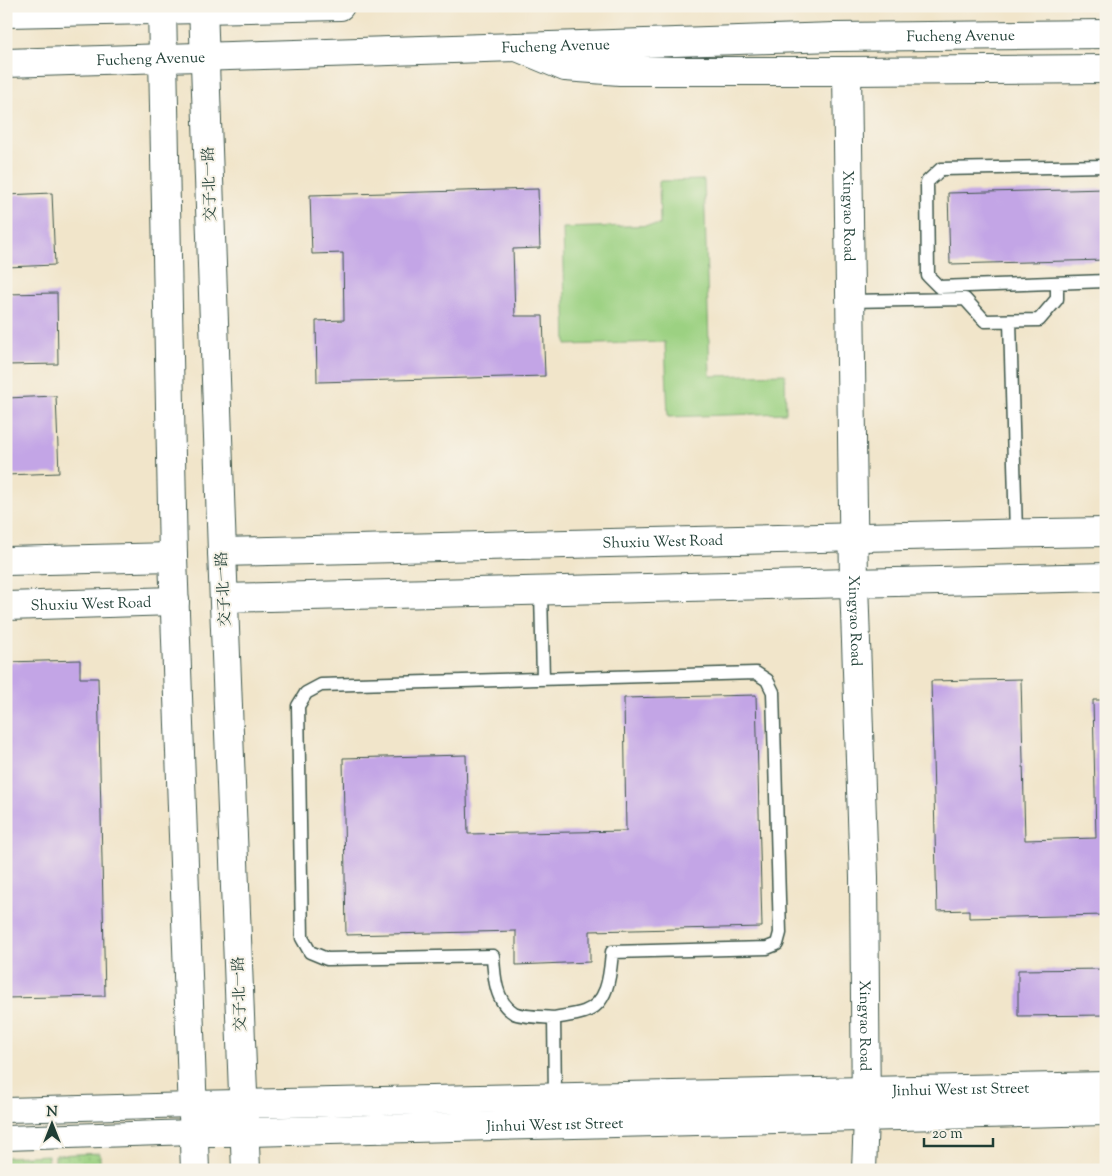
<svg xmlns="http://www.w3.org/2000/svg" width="1112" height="1176" font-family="'Sorts Mill Goudy','Noto Serif SC',serif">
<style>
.green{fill:#9cd182;stroke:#5e875b}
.garden{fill:url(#garden-dots);stroke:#5e875b}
.building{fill:#c3a5e6}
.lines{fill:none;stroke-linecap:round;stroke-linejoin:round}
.service-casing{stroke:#3e564a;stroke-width:15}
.minor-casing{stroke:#3e564a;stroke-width:26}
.tertiary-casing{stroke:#3e564a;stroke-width:30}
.secondary-casing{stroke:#3e564a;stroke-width:30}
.service{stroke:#fff;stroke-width:12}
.minor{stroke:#fff;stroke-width:24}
.tertiary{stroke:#fff;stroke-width:28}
.secondary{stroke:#fff;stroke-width:28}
.labels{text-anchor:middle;stroke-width:4;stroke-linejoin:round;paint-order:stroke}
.street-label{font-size:15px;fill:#1f3d34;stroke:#f7f3e8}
</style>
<defs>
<pattern id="garden-dots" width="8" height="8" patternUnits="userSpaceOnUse" patternTransform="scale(1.25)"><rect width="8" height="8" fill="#9cd182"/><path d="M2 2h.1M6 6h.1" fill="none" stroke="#86b471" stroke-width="1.8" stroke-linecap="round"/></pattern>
</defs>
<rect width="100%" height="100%" fill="#f7f3e8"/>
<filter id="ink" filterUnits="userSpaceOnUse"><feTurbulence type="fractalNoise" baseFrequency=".02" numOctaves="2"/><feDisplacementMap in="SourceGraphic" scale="10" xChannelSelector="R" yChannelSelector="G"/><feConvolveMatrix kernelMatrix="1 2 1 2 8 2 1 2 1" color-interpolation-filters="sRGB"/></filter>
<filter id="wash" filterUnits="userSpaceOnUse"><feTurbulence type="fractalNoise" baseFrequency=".0096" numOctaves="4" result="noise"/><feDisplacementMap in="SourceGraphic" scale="20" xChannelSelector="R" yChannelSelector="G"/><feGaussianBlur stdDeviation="1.12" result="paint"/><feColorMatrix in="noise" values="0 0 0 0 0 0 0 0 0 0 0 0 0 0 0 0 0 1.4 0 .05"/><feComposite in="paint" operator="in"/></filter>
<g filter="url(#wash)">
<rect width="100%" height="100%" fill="#f1e5ca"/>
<!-- green -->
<path class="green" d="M704 180 710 376 785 374 786 413 668 417 665 342 566 345 563 228 660 225 659 181Z"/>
<!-- garden -->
<path class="garden" d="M100 1153V1170H55V1155Z
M48 1155 47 1170H6V1157Z"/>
<g id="blocks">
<!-- building -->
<path class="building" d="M538 189 540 248 513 249 515 316H543L545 376 317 382 316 321 344 320 343 253 312 254 310 195Z
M1106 189V260L950 264 948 193Z
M52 193 55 265 6 267V195Z
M57 293 58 364 6 365V294Z
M56 396 59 473 6 475V398Z
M80 660V678H98L105 996 6 998V662Z
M1021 679 1025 840 1096 838 1093 700H1106V915L969 918V910L937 911 931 681Z
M756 695 762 927 590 931V962L516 965V931L346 935 343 758 466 755 468 834 626 831 624 698Z
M1106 969V1015L1018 1016V970Z"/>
</g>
</g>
<g filter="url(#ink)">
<use href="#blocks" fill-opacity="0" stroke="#3e564a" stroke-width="1"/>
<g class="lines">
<defs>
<path id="service" d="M1106 166 941 169 927 182 928 276 939 287 1106 281
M849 301 965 299 985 321 1039 320 1057 299V283
M1010 321 1016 533
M541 591 543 679
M554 1018C544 1017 522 1017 514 1013 495 1002 494 975 493 956L327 959 310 952 302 938 298 706 306 693 321 685 756 673 767 680 773 692 780 933 777 944 767 948 612 952C610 973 609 1004 584 1012 575 1015 564 1016 554 1018L555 1097"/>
<path id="minor" d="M6 1110 192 1105
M6 1138 193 1132
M864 1170 866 1117"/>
<g id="tertiary">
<path d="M162 6 173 557 195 1170"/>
<path d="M203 6 222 552 246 1170"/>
<path d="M517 47 565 67 620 71H847L1106 69"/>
<path id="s1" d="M847 71 854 583 864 877 866 1117"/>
<path id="s2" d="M222 552C516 546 811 536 1106 532"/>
<path d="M6 561 173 557"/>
<path d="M224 598 1106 577"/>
<path id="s3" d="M6 606 175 601"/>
<path id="s4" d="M192 1105 1106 1086"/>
<path id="s5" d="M193 1132H245L1106 1111"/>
</g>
<g id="secondary">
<path d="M6 13 340 6"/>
<path id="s6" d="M6 63 835 37 1106 34"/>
</g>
</defs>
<!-- service casing -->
<use href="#service" class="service-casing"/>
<!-- minor casing -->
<use href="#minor" class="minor-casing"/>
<!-- tertiary casing -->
<use href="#tertiary" class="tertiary-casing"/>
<!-- secondary casing -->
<use href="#secondary" class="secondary-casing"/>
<!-- service -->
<use href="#service" class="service"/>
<!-- minor -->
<use href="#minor" class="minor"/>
<!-- tertiary -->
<use href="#tertiary" class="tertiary"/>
<!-- secondary -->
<use href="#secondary" class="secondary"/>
</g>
</g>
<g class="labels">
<!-- street labels -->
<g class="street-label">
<text dy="5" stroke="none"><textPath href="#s6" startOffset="955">Fucheng Avenue</textPath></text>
<text dy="5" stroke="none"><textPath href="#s6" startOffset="550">Fucheng Avenue</textPath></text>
<text dy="5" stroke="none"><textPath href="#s6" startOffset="145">Fucheng Avenue</textPath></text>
<text transform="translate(209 184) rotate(-92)" y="5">交子北一路</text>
<text dy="5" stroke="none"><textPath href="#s1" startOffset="145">Xingyao Road</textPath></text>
<text dy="5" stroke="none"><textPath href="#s2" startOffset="441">Shuxiu West Road</textPath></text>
<text transform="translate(223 589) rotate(-93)" y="5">交子北一路</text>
<text dy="5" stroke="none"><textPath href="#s3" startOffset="85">Shuxiu West Road</textPath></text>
<text dy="5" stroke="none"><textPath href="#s1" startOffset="550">Xingyao Road</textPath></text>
<text transform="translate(239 994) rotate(-92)" y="5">交子北一路</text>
<text dy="5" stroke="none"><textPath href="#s1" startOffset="955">Xingyao Road</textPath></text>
<text dy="5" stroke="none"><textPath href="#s4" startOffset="769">Jinhui West 1st Street</textPath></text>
<text dy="5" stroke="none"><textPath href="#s5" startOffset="362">Jinhui West 1st Street</textPath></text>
</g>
</g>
<!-- margin -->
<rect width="1112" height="1176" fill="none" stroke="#f7f3e8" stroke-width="25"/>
<!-- north arrow -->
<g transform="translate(52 1124)" stroke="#f7f3e8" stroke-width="4" paint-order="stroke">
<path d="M0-4L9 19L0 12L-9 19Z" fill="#1f3d34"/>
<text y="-8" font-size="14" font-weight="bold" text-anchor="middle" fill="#1f3d34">N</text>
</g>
<!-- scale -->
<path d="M924 1138v8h69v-8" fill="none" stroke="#1f3d34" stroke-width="2.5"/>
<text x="932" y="1138" font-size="15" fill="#1f3d34" stroke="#f7f3e8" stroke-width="4" paint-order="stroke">20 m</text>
</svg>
